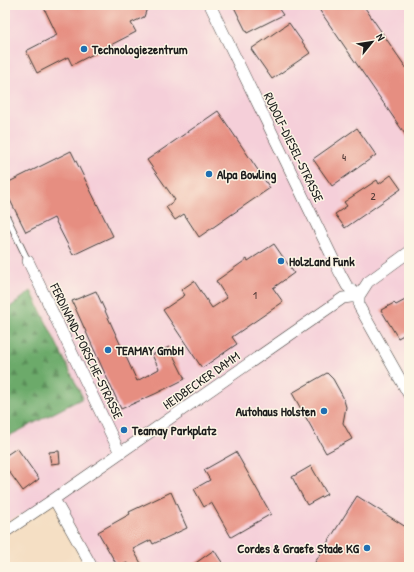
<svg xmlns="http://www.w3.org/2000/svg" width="414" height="572" font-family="'Patrick Hand',sans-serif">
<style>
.built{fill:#f5cfd9}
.forest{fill:url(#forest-firs);stroke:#446344}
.building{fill:#e68e81}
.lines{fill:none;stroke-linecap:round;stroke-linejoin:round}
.lane-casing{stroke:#3d3935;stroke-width:7}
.street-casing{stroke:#3d3935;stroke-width:12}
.lane{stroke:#fff;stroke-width:5.5}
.street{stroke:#fff;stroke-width:11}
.poi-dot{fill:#1f6fb2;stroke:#fcf5e5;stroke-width:1.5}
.labels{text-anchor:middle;stroke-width:3;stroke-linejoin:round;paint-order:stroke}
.number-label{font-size:11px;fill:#4e3835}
.poi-label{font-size:13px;font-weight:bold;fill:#1c1c1c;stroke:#fcf5e5;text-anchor:start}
.street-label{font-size:13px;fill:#1c1c1c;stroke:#fcf5e5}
</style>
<defs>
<pattern id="forest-firs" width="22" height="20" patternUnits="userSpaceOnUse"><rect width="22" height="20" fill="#6caa6b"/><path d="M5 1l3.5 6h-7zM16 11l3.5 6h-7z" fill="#588a57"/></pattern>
</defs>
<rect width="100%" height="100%" fill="#fcf5e5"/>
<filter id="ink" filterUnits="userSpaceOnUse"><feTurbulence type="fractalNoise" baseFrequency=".025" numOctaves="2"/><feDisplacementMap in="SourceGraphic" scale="8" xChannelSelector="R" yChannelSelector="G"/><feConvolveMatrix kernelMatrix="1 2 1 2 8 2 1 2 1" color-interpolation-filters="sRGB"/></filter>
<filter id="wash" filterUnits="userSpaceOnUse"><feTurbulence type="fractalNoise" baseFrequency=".012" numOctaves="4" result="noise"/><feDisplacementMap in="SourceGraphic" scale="16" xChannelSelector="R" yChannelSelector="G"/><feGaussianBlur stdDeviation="0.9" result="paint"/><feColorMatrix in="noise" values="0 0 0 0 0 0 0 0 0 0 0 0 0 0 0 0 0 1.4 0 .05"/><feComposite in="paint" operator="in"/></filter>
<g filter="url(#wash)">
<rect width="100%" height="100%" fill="#f5dfc4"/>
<!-- built -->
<path class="built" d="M5 5H409V567H97L58 500 5 522V439L83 397 32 290 5 311Z"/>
<!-- forest -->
<path class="forest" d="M31 291 83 398 5 438V311Z"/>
<g id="blocks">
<!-- building -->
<path class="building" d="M50 5H148L144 17 131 23 136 32 72 65 68 57 37 73 26 51 57 35 44 8Z
M233 5H276L283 15 247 33Z
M316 5H363L409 72V140Z
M289 23 310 53 272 79 251 49Z
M218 111 270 188 199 237 184 214 175 220 166 207 175 200 147 160Z
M357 128 376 155 332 186 313 159Z
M71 151 113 236 73 255 54 218 26 232 5 190V184Z
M391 175 401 189 345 228 335 214 347 206 344 202 377 180 379 184Z
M274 244 294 273 273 288 283 302 232 337 237 344 202 368 163 310 185 295 181 290 194 281 212 308 227 298 216 281 247 259 248 261Z
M96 291 137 381 159 369 152 355 169 347 185 379 155 394 121 409 72 301Z
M409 298V332L398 338 381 310 394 303 396 305Z
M327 373 333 379 343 397 346 407 343 423 352 439 326 453 292 393Z
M17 448 39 479 23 491 5 466V456Z
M59 451 60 463 51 464 49 452Z
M236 452 271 514 231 537 211 502 204 507 194 489 210 480 204 470Z
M311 466 327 494 307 505 292 477Z
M171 492 187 528 153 544 151 540 133 549 143 567H129L127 563 118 567 98 532 130 514 129 512Z
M357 496 409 529V567H312Z
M214 550 225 567H190Z"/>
</g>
</g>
<g filter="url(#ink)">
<use href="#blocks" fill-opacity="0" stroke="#3d3935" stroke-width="1"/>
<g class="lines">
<defs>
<path id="lane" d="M5 213 28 261"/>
<path id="street" d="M210 5 340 273 347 286 359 296
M409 252 368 282 359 296V306L409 395
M28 261 120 453
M54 499 92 567
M5 532 54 499 343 298 359 296"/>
</defs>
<!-- lane casing -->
<use href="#lane" class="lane-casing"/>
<!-- street casing -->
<use href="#street" class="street-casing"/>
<!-- lane -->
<use href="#lane" class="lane"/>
<!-- street -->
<use href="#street" class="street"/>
</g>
</g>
<!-- markers -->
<g class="poi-dot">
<circle cx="84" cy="49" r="4"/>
<circle cx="209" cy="174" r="4"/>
<circle cx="281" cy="261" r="4"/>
<circle cx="108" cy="350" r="4"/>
<circle cx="324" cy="411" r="4"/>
<circle cx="124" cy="430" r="4"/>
<circle cx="367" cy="548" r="4"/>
</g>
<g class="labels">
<!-- number labels -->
<g class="number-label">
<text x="344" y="161">4</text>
<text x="373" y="200">2</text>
<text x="255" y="299">1</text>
</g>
<!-- poi labels -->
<g class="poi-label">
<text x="92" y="54">Technologiezentrum</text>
<text x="217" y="179">Alpa Bowling</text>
<text x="289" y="266">HolzLand Funk</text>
<text x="116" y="355">TEAMAY GmbH</text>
<text x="316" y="416" text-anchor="end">Autohaus Holsten</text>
<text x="132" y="435">Teamay Parkplatz</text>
<text x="359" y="553" text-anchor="end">Cordes &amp; Graefe Stade KG</text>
</g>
<!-- street labels -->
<g class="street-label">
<text transform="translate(294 147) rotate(64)" y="5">RUDOLF-DIESEL-STRASSE</text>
<text transform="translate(87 351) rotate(64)" y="5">FERDINAND-PORSCHE-STRASSE</text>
<text transform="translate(201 380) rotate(-35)" y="5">HEIDBECKER DAMM</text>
</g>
</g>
<!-- margin -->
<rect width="414" height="572" fill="none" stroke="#fcf5e5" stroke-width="20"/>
<!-- north arrow -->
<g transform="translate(372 42) rotate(60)" stroke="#fcf5e5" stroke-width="3" paint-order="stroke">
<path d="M0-3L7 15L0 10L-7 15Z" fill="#1c1c1c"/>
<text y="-6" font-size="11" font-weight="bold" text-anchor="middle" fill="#1c1c1c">N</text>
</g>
</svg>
